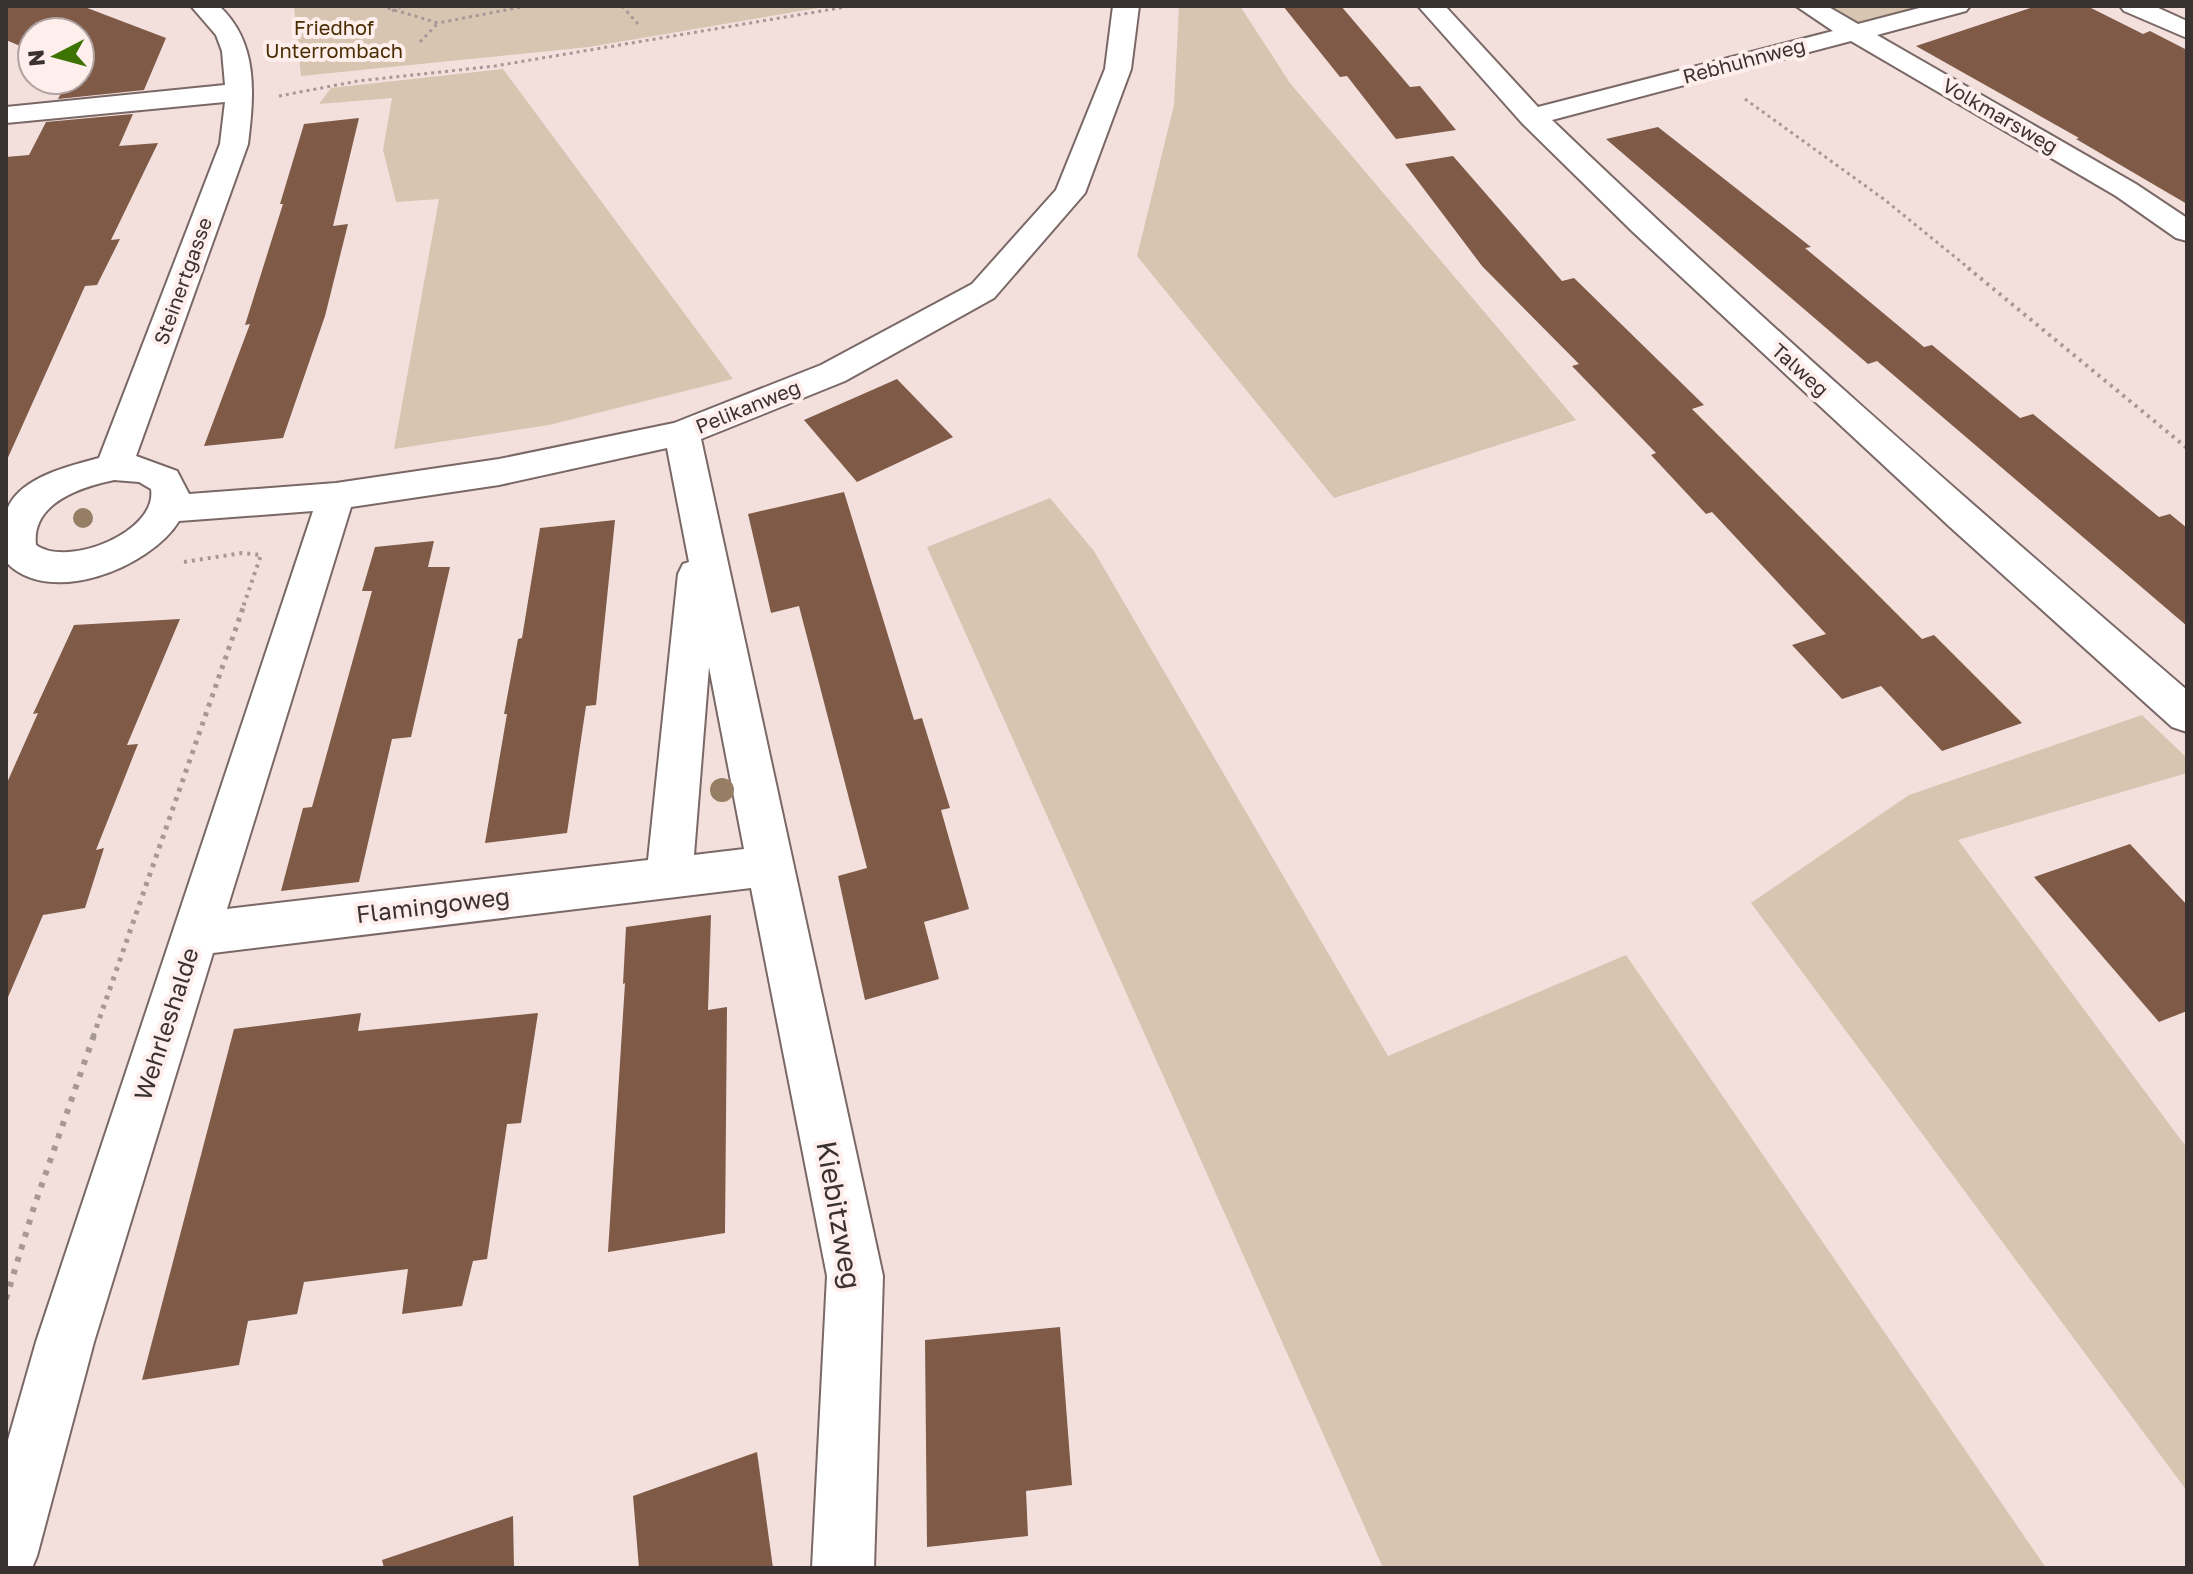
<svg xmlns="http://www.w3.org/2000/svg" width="2193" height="1574" font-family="'Golos Text',sans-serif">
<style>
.green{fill:#d7c5b1}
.building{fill:#7e5a47}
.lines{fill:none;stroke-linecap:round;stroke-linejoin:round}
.street-casing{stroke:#796866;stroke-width:4}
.path-far3{stroke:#a79896;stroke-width:3;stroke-dasharray:3 4;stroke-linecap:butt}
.path-far2{stroke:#a79896;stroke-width:4;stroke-dasharray:3 5;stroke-linecap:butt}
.path-far1{stroke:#a79896;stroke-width:5;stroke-dasharray:4 6;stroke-linecap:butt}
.path{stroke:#a79896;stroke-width:6;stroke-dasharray:5 8;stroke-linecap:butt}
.street{fill:#fff;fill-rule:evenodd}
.tree{fill:#967e65}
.labels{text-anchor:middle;stroke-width:8;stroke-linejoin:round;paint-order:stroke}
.far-park-label{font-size:20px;fill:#4a2d02;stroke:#feeeec}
.far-street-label{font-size:20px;fill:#3a3231;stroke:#feeeec}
.street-label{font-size:24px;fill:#3a3231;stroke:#feeeec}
.near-street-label{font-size:28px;fill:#3a3231;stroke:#feeeec}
</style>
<rect width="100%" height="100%" fill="#f3e0dd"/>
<!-- green -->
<path class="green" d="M294 6H830L589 47 301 76Z
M1179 6H1240L1290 83 1576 420 1334 498 1137 256 1174 105Z
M1820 6H1923L1856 25Z
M503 69 733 379 549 425 394 449 439 199 396 202 383 150 392 98 319 104 331 88Z
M1050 498 1094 551 1388 1056 1626 955 2046 1568H1383L927 547Z
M2142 715 2187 758V773L1958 840 2187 1148V1491L1751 903 1909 795Z"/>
<!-- building -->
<path class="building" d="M6 6H82L166 38 144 90 58 99 68 80H80V32H32V51L6 40Z
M1283 6H1341L1410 87 1420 86 1456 130 1396 139 1347 76 1340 77Z
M2036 6H2087L2143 34 2150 31 2187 50V204L2076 139 2079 138 1916 46Z
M133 114 119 146 158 143 111 240 120 239 97 285 85 286 6 462V157L29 155 46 122Z
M359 118 333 226 348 224 325 316 283 438 204 446 250 324 245 325 283 204H280L304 124Z
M1658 127 1811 247 1805 248 1924 347 1932 345 2020 418 2033 414 2159 517 2170 514 2187 528V626L1877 361 1868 364 1606 139Z
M1453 156 1562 281 1574 278 1704 405 1692 409 1922 639 1934 635 2022 723 1942 751 1881 686 1842 699 1792 645 1826 634 1712 512 1706 514 1651 455 1656 453 1572 366 1579 364 1482 266 1405 164Z
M897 379 953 437 857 482 804 420Z
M844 492 914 720 922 718 950 808 941 810 969 909 924 922 939 979 865 1000 838 876 867 868 799 606 771 613 748 514Z
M615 520 596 705 586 706 567 833 485 843 507 714H504L518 639 522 638 540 528Z
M434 541 428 567H450L411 737 392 739 359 882 281 891 303 808 312 807 372 591H362L375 547Z
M180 619 127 745 138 744 96 850 104 848 85 908 43 915 6 1002V785L38 713 33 714 74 625Z
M2130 844 2187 905V1011L2159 1022 2034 877Z
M711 915 708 1010 727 1007 725 1233 608 1252 625 983 623 984 626 927Z
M361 1013 358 1031 538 1013 521 1123 507 1124 487 1259 473 1261 462 1306 402 1314 408 1269 304 1282 297 1314 248 1321 239 1365 142 1380 234 1029Z
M1060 1327 1072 1485 1026 1491 1028 1536 927 1547 925 1340Z
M757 1452 773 1568H639L633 1496Z
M513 1516 514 1568H384L382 1560Z"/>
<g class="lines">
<defs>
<path id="street" d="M191 6H219C259 43 254 95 248 144L136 456 177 471 189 494 336 483 499 459 674 423 821 365 972 284 1056 190 1105 69 1113 6H1139L1131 69 1085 193 994 298 845 381 701 439 883 1276 874 1568H812L827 1276 751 888 213 953 94 1342 37 1556 32 1568H6V1447L36 1342 313 511 179 521C150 568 49 608 6 562 6 547 2 524 7 510 19 477 70 466 99 458L220 144 225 102 6 123V107L225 85 222 51 216 35ZM667 448 689 562 683 564 678 574 648 860 227 909 351 507 499 485ZM114 480 139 482 151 489C158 532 68 568 36 545 31 503 81 487 114 480ZM709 667 744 849 694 855Z
M1418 6H1445L1538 107 1833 31 1796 6H1827L1858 24 1927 6H1970L1966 11 1877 35 2136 184 2187 218V241L2176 238 2116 196 1851 41 1552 120C1757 317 1971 504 2187 690V732L2172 727 1950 527 1633 232 1522 123Z
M2120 6H2154L2187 21V38L2124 11Z"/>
</defs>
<!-- street casing -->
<use href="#street" class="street-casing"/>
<!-- path-far3 -->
<path class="path-far3" d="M381 6 438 23 527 6
M622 6 639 25
M392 11 402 6
M420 42 438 23
M279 96 358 81 495 66 851 6
M1745 99 1885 200 1971 270"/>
<!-- path-far2 -->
<path class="path-far2" d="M1968 268 2187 448
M184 562 242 553 261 555 242 610"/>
<!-- path-far1 -->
<path class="path-far1" d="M93 1037 243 608"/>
<!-- path -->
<path class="path" d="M6 1299 34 1207 94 1035"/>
<!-- street -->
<use href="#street" class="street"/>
</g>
<!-- trees -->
<g class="tree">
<circle cx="83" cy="518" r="10"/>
<circle cx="722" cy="790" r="12"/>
</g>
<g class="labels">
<!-- far-park labels -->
<g class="far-park-label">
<text x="334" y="35">Friedhof<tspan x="334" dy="23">Unterrombach</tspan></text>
</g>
<!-- far-street labels -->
<g class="far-street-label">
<text transform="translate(1744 61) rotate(-15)" y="7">Rebhuhnweg</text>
<text transform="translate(2000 116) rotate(30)" y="7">Volkmarsweg</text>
<text transform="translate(183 281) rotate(-70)" y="7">Steinertgasse</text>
<text transform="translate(1800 370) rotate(42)" y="7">Talweg</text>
<text transform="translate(748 407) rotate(-22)" y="7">Pelikanweg</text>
</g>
<!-- street labels -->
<g class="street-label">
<text transform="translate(433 906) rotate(-7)" y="8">Flamingoweg</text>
<text transform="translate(167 1024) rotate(-72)" y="8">Wehrleshalde</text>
</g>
<!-- near-street labels -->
<g class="near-street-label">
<text transform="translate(839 1215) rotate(80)" y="10">Kiebitzweg</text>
</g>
</g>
<!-- border -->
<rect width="2193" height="1574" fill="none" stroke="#3a3231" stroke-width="16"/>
<!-- north arrow -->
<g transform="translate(56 56) rotate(264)"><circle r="38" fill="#feeeec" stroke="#b0a3a1" stroke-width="2"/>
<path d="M0-6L14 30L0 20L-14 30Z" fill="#3d7300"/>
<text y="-12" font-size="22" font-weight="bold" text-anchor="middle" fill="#3a3231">N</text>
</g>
</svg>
